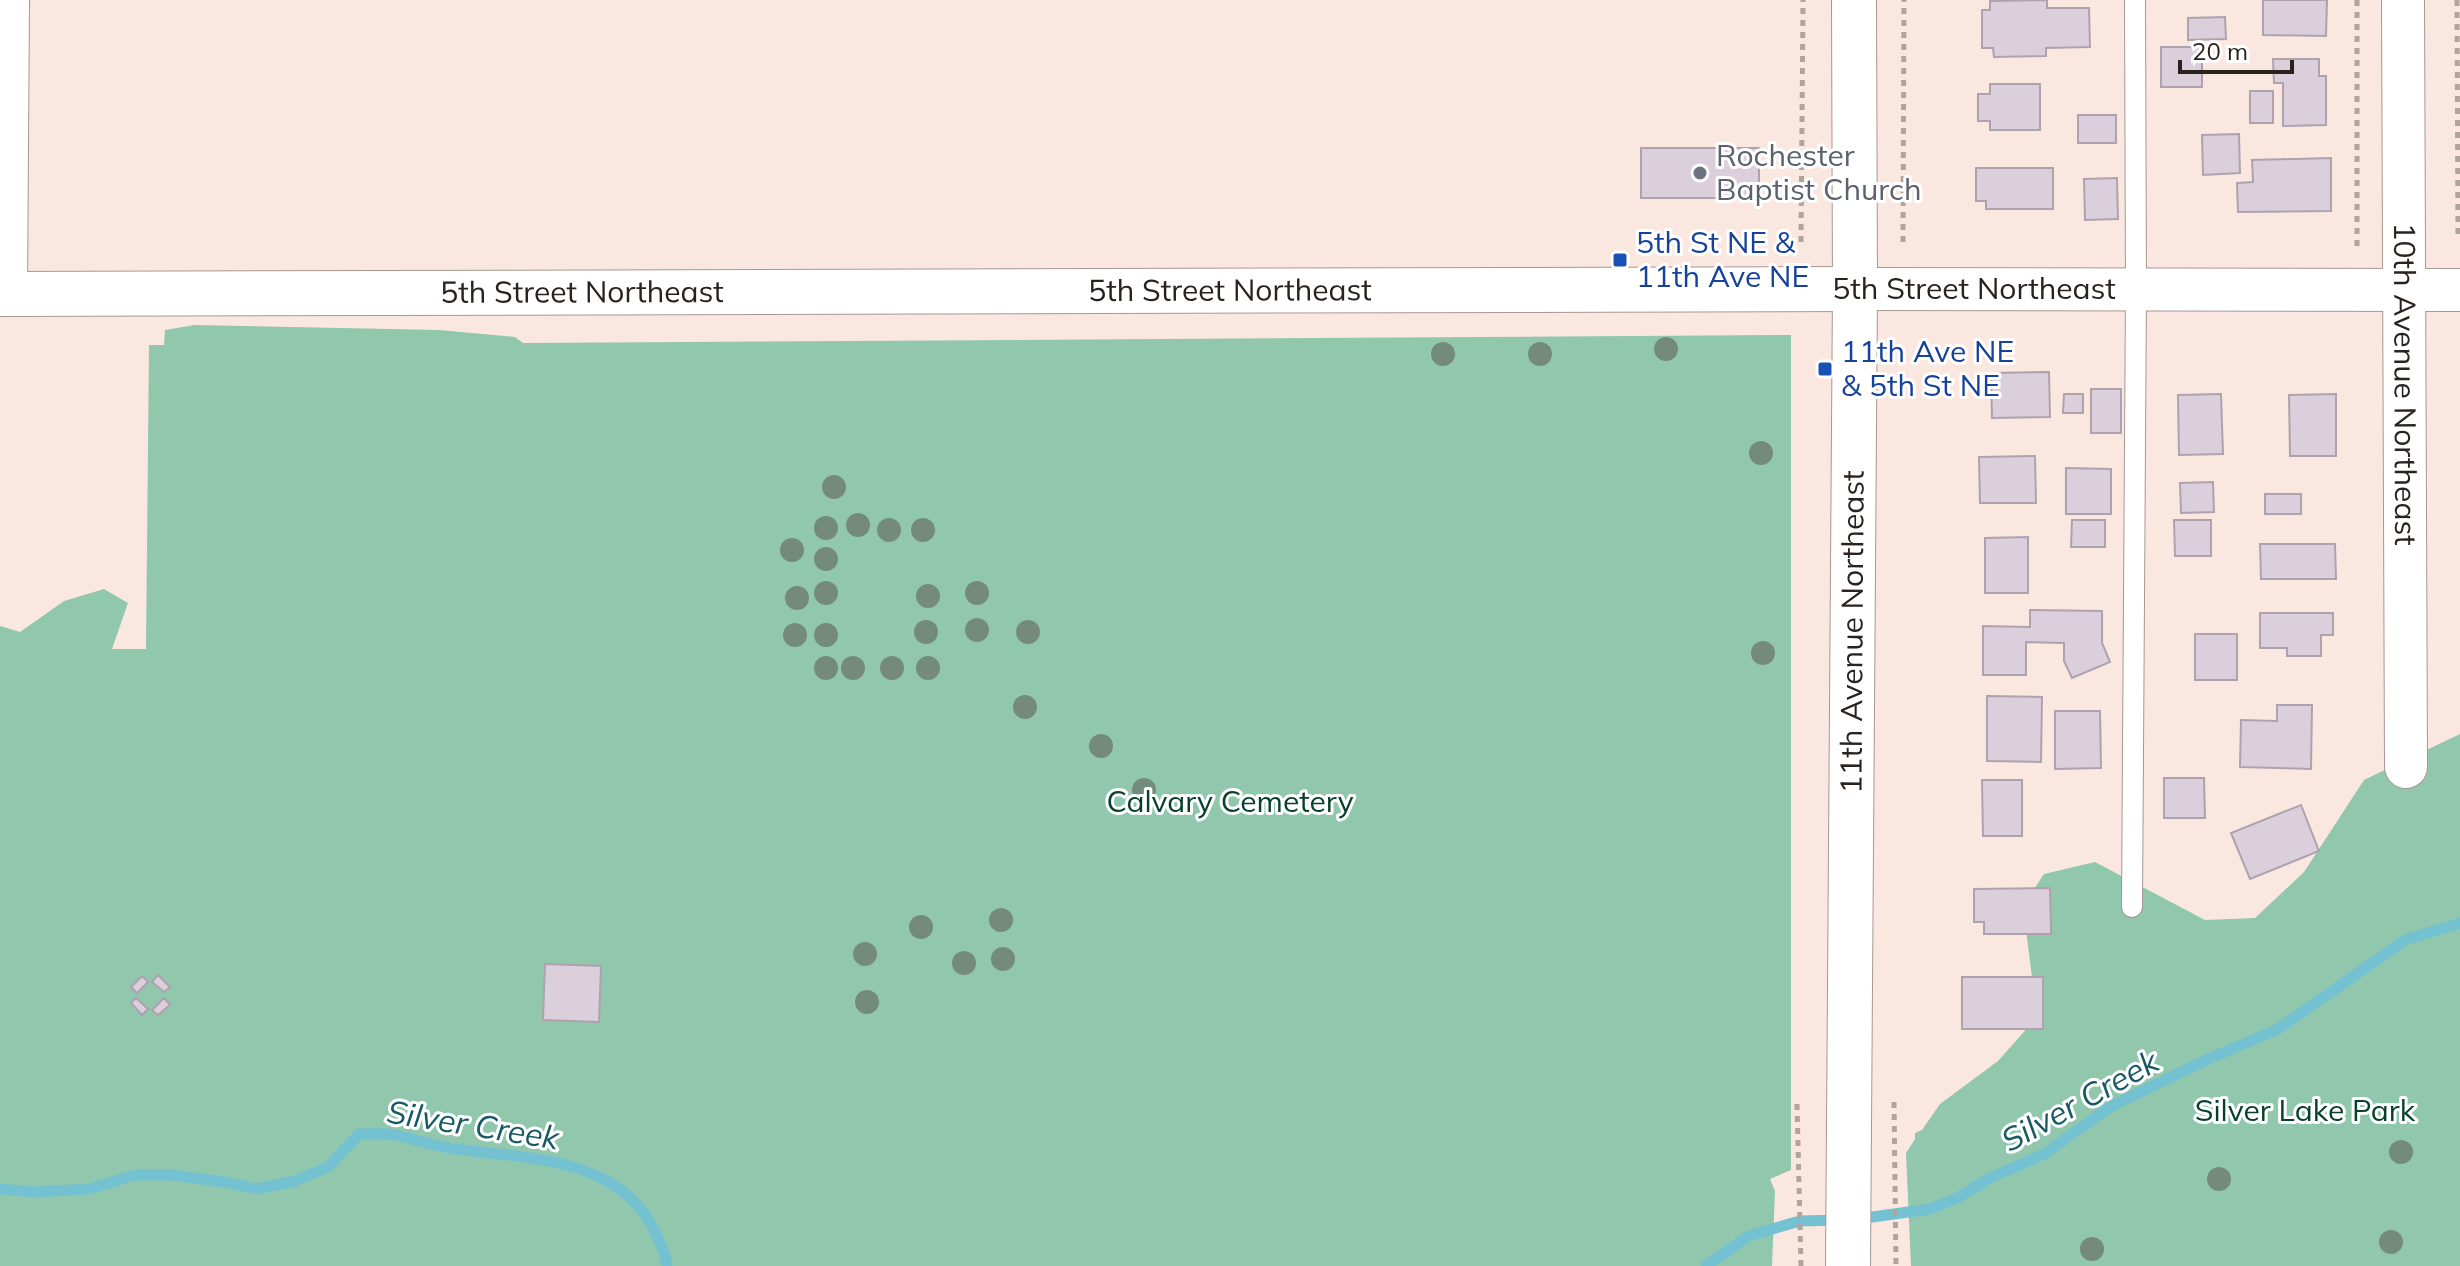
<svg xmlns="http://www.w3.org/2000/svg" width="2460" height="1266" font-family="Mulish,sans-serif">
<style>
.green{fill:#91c7ad}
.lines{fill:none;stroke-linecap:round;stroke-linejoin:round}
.stream{stroke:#74c2d1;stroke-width:11}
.building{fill:#dccfdc;stroke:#aea2ae;stroke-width:2}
.service-casing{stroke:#a89790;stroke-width:22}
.minor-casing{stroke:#a89790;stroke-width:44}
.tertiary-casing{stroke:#a89790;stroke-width:46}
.secondary-casing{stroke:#a89790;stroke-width:46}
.path{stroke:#b1a39d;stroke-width:5;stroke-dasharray:6 6;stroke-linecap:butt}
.service{stroke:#fff;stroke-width:20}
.minor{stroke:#fff;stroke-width:42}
.tertiary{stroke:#fff;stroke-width:44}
.secondary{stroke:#fff;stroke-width:44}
.tree{fill:#748b7c}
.worship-dot{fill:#6b7280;stroke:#fff;stroke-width:3}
.transit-dot{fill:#1a4fb4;stroke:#fff;stroke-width:3}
.labels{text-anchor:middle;stroke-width:6;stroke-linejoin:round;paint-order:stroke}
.worship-label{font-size:30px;fill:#5b616d;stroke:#fff;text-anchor:start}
.transit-label{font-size:30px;fill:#164399;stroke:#fff;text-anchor:start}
.street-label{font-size:30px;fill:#29221f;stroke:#fff}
.park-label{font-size:30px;fill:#063f2b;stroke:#fff}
.water-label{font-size:32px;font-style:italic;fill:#165964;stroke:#fff}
</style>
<rect width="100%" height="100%" fill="#fae8e0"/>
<!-- green -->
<path class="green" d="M195 325 439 330 515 337 523 343 1791 335V1170L1770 1179 1775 1191 1772 1266H0V626L20 632 64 601 104 589 128 603 112 649H146L149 345H164L165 330Z
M2460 734V1266H1911L1906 1153 1915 1139V1133L1922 1130 1940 1104 1998 1061 2037 1017 2023 906 2044 874 2095 862 2205 920 2255 918 2304 872 2364 780Z"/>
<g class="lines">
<!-- stream -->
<path class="stream" d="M0 1189 33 1192 89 1189 135 1175H171L225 1182 256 1189 295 1181 328 1167 359 1134C371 1134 384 1133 396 1135 416 1140 435 1146 456 1149 527 1159 619 1156 655 1232 660 1243 666 1254 667 1266
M1858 1219 1930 1209 1957 1198 1990 1178 2044 1154 2110 1107 2206 1060 2278 1029 2405 940 2460 923
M1706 1266 1748 1236 1800 1221 1841 1220"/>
</g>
<!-- building -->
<path class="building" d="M2047 0V8H2089L2090 47 2046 48V56L1994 57 1993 48H1982V10H1990V1Z
M2263 0H2327L2326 36 2263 35Z
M2225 17 2226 39 2188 40V18Z
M2161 47H2202V87H2161Z
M2273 59H2319V76H2326V125L2283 126V83H2274Z
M1990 84H2040V130H1990V121H1978V94H1990Z
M2250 91H2273V123H2250Z
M2078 115H2116V143H2078Z
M2239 134 2240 173 2203 175 2202 135Z
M1641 148H1759V198H1641Z
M2331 158V211L2238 212 2237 183 2253 182 2252 160Z
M1976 168H2053V209H1986V201H1976Z
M2117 178 2118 219 2085 220 2084 179Z
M2049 372 2050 417 1992 418 1991 373Z
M2091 389H2121V433H2091Z
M2064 394H2083V413H2063Z
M2221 394 2223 454 2179 455 2178 395Z
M2336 394V456H2290L2289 395Z
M2035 456 2036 503H1980L1979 457Z
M2066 468 2111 469V514H2066Z
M2213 482 2214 512 2181 513 2180 483Z
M2265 494H2301V514H2265Z
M2072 520H2105V547H2071Z
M2174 520H2211V556H2175Z
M2028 537V593H1985V538Z
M2260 544H2335L2336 579H2261Z
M2030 610 2102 611V643L2110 662 2072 678 2064 661V643L2026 642V675H1983V626L2030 627Z
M2260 613H2333V635H2321V656H2287V648H2260Z
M2195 634H2237V680H2195Z
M1987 696 2042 697 2041 762 1987 761Z
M2277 705H2312L2311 769 2240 767 2241 720 2277 721Z
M2055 711H2100L2101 768 2055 769Z
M2164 778H2204L2205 818H2164Z
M1982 780H2022V836H1983Z
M2301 805 2319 851 2250 879 2231 833Z
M2050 888 2051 934H1984V922H1974V889Z
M545 964 601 966 599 1022 543 1020Z
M158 975 170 987 164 992 152 982Z
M142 976 148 982 137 993 131 987Z
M1962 977H2043V1029H1962Z
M136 998 148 1009 142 1015 131 1003Z
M164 998 170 1005 158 1015 152 1010Z"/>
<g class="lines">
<defs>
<path id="service" d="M2132 907 2136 290 2135 0"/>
<g id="minor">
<path id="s1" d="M2403 0 2406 767"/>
<path d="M1855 289 2460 290"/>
<path d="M6 294 8 0"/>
</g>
<g id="tertiary">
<path id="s2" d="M0 294 1855 289"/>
</g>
<g id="secondary">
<path id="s3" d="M1848 1266 1855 289 1854 0"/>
</g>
</defs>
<!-- service casing -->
<use href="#service" class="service-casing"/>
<!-- minor casing -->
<use href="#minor" class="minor-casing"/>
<!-- tertiary casing -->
<use href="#tertiary" class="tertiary-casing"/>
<!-- secondary casing -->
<use href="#secondary" class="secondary-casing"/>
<!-- path -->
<path class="path" d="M2357 0V251
M2457 0 2458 240
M1801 242 1803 0
M1903 242 1904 0
M1894 1102 1896 1266
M1797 1104 1801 1266"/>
<!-- service -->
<use href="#service" class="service"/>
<!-- minor -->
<use href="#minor" class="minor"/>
<!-- tertiary -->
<use href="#tertiary" class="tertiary"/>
<!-- secondary -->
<use href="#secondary" class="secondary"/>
</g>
<!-- trees -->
<g class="tree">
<circle cx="1666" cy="349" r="12"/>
<circle cx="1443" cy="354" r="12"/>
<circle cx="1540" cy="354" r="12"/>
<circle cx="1761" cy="453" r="12"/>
<circle cx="834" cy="487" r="12"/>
<circle cx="858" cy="525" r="12"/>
<circle cx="826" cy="528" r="12"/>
<circle cx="889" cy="530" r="12"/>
<circle cx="923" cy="530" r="12"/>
<circle cx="792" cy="550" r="12"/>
<circle cx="826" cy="559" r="12"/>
<circle cx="826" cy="593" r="12"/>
<circle cx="977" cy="593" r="12"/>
<circle cx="928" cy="596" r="12"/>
<circle cx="797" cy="598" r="12"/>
<circle cx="977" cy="630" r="12"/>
<circle cx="926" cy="632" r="12"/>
<circle cx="1028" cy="632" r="12"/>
<circle cx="795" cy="635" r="12"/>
<circle cx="826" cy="635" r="12"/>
<circle cx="1763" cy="653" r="12"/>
<circle cx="826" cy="668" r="12"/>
<circle cx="853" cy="668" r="12"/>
<circle cx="892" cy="668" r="12"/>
<circle cx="928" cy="668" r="12"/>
<circle cx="1025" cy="707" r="12"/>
<circle cx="1101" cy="746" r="12"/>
<circle cx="1144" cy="790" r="12"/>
<circle cx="1001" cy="920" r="12"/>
<circle cx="921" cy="927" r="12"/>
<circle cx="865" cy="954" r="12"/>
<circle cx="1003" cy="959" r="12"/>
<circle cx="964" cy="963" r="12"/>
<circle cx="867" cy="1002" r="12"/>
<circle cx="2401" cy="1152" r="12"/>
<circle cx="2219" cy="1179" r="12"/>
<circle cx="2391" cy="1242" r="12"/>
<circle cx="2092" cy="1249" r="12"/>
</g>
<!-- markers -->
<circle class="worship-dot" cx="1700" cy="173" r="8"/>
<g class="transit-dot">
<rect x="1612" y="252" width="16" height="16" rx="4"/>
<rect x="1817" y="361" width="16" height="16" rx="4"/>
</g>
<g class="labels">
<!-- worship labels -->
<g class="worship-label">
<text x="1716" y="166">Rochester<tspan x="1716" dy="34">Baptist Church</tspan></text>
</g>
<!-- transit labels -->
<g class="transit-label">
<text x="1636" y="253">5th St NE &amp;<tspan x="1636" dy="34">11th Ave NE</tspan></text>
<text x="1841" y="362">11th Ave NE<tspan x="1841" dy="34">&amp; 5th St NE</tspan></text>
</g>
<!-- street labels -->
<g class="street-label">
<text x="1974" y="299">5th Street Northeast</text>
<text dy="10" stroke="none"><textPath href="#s2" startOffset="1230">5th Street Northeast</textPath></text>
<text dy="10" stroke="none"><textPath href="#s2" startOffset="582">5th Street Northeast</textPath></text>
<text dy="10" stroke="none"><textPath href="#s1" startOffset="384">10th Avenue Northeast</textPath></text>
<text dy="10" stroke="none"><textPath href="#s3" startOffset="634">11th Avenue Northeast</textPath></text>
</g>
<!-- park labels -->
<g class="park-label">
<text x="1230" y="812">Calvary Cemetery</text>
<text x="2305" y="1121">Silver Lake Park</text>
</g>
<!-- water labels -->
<g class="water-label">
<text transform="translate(2080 1101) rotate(-29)" y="11">Silver Creek</text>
<text transform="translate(473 1125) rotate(9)" y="11">Silver Creek</text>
</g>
</g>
<!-- scale -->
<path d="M2180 60v12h112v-12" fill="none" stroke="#29221f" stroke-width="4"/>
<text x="2192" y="60" font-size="24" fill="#29221f" stroke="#ffffff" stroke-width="6" paint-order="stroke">20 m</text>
</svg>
